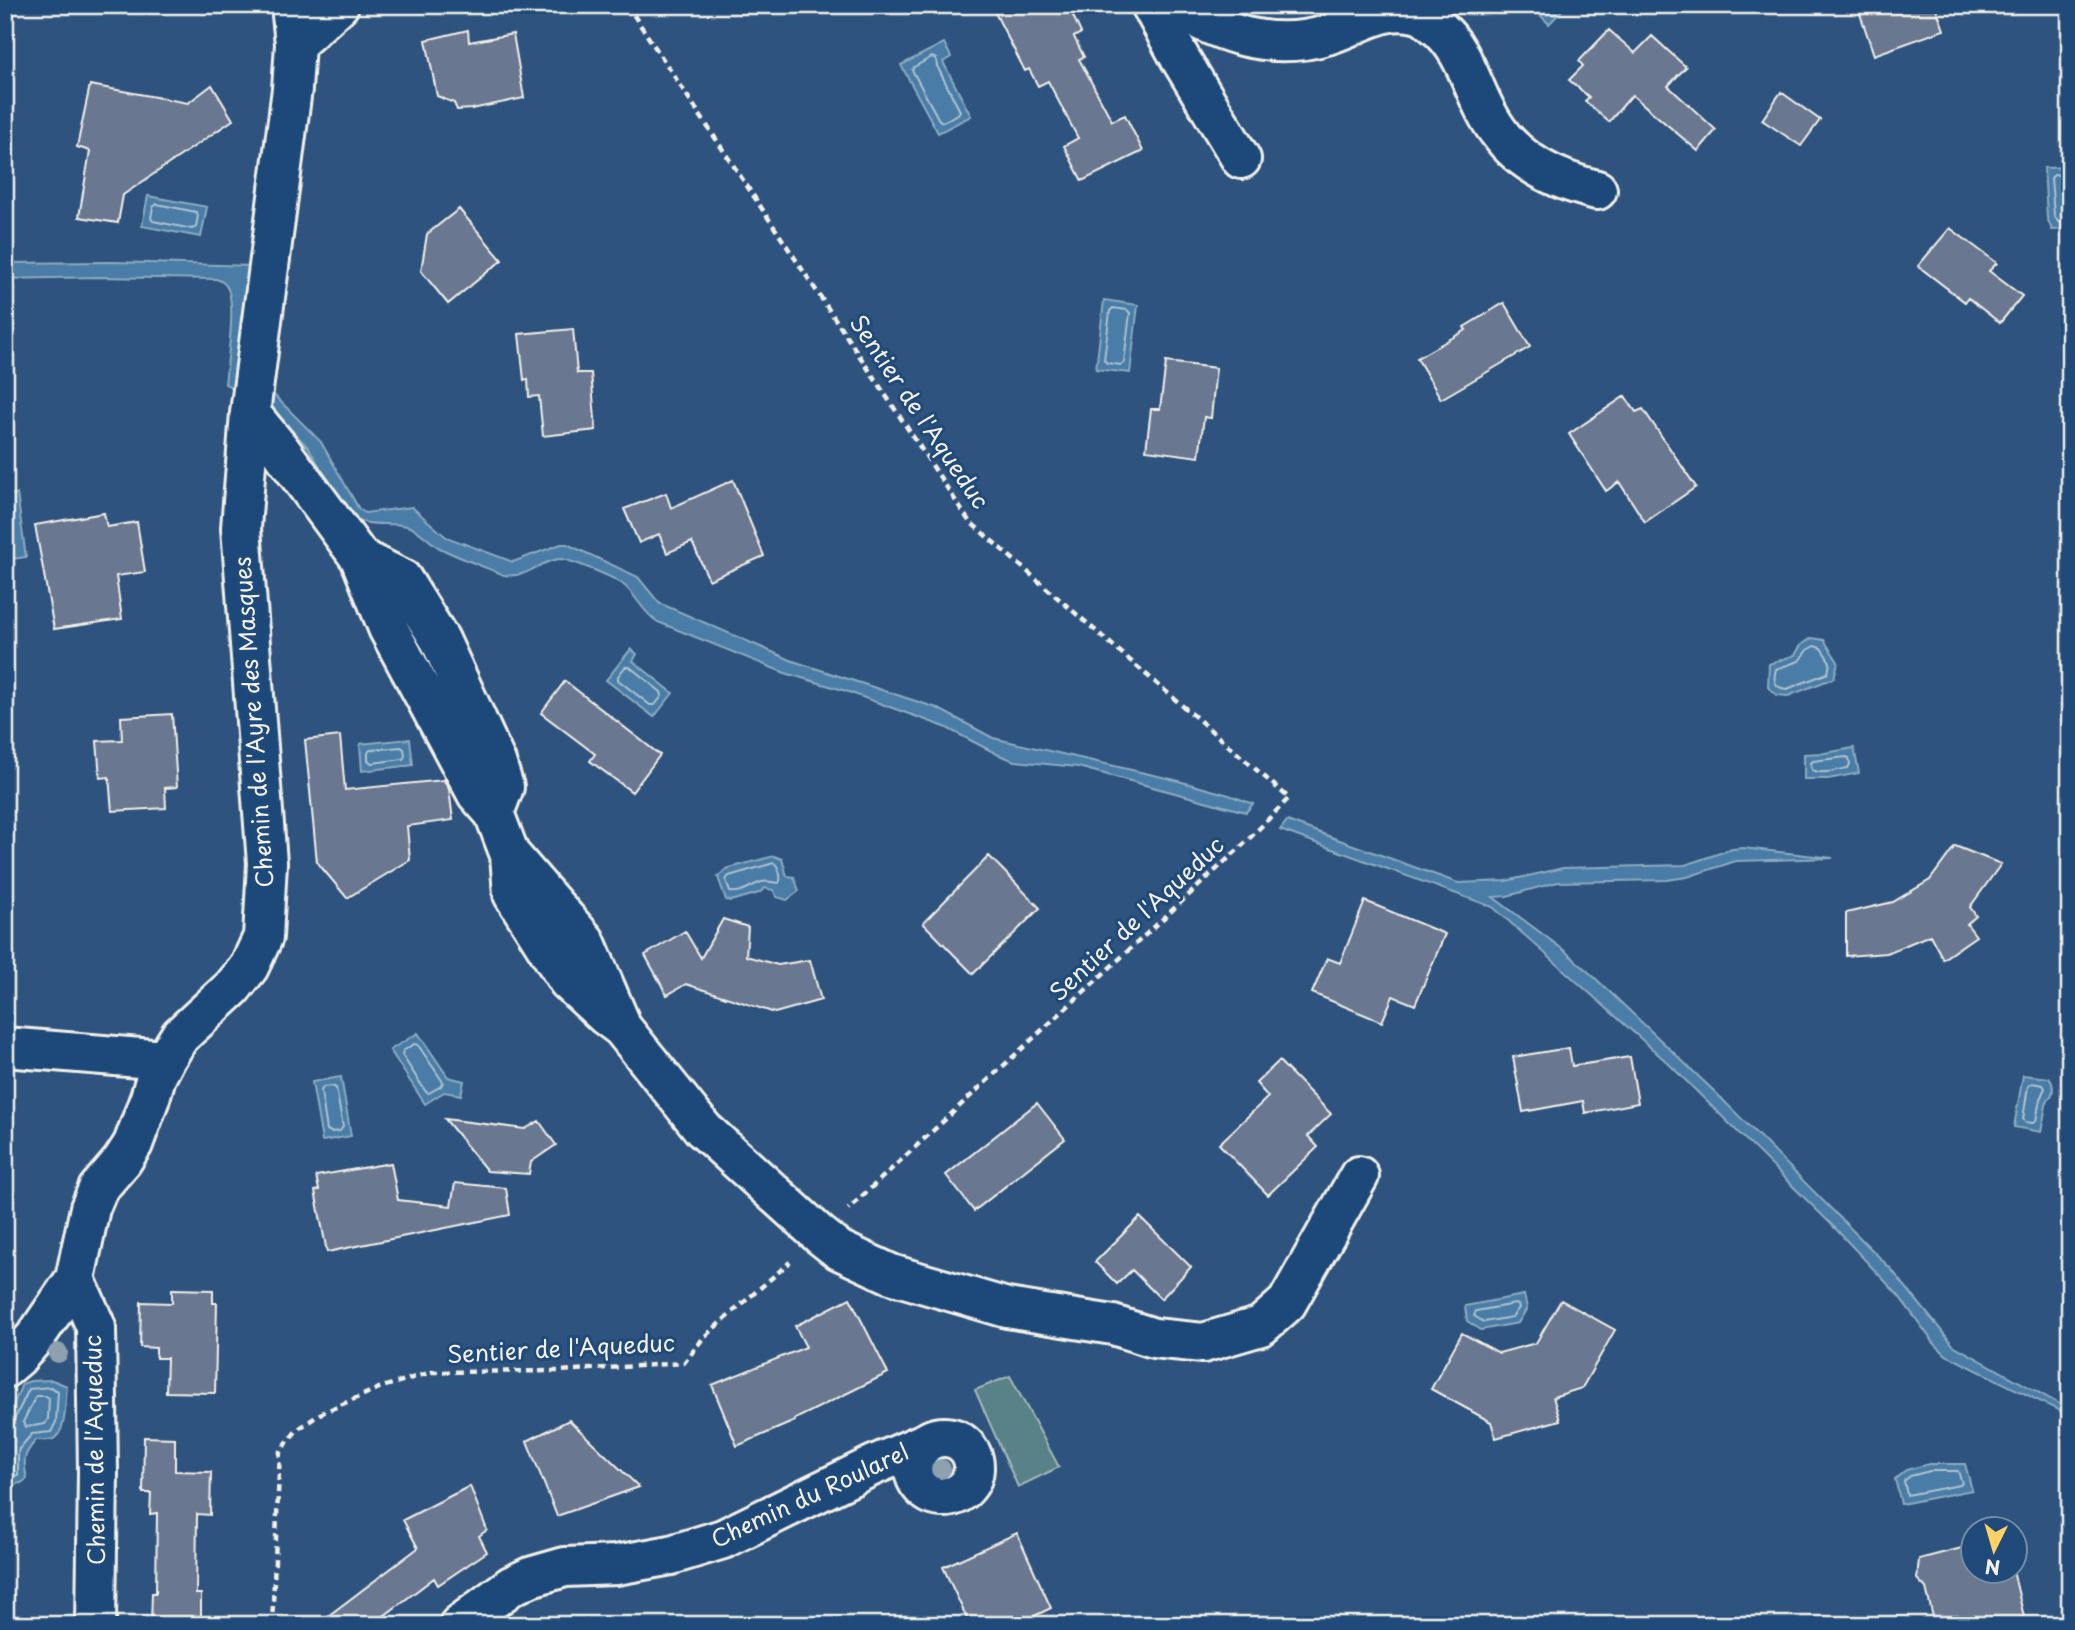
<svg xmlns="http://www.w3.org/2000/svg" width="2075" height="1630" font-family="'Playpen Sans',sans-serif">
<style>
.green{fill:#588188;stroke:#a6b9b8;stroke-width:2}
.water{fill:#487ca6;stroke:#8dabc0;stroke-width:2}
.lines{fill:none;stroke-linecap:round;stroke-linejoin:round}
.shore{stroke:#afc2ce;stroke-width:2}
.building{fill:#6b7790;stroke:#f4f1e8;stroke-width:2}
.minor-casing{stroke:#f4f1e8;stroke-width:44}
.path{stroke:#f4f1e8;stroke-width:4.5;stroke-dasharray:7 5;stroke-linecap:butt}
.minor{stroke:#1f4a7a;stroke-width:38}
.tree{fill:#8ea1b1}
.labels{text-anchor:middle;stroke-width:6;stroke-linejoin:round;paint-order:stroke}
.street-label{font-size:23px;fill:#f4f1e8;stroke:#1f4a7a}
</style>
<rect width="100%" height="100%" fill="#2e537e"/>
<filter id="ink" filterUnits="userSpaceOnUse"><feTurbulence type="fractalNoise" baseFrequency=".0143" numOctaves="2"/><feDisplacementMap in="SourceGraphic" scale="14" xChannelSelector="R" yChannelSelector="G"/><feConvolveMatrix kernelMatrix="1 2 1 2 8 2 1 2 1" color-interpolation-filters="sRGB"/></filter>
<g filter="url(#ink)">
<!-- green -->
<path class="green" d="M1010 1376 1059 1467 1018 1487 975 1390Z"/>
<!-- water -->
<path class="water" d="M1530 5H1565L1566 6 1549 24Z
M944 43 951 57 943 62 971 116 938 133 901 65Z
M2069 167 2070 229 2052 230 2047 218 2044 168Z
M148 196 207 207 201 237 142 226Z
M112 262 253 266 236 389 225 384C227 362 236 309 228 289 225 283 222 281 216 279L99 277 5 279V263Z
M1104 300 1138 305 1130 373 1096 369Z
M269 390 321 442 359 509 365 513 412 507 446 537 513 562 561 544H567L638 577 659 603 793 661 937 708 993 738 1175 780 1229 795 1253 804 1246 812 1078 767 1015 761 999 755 945 727 843 690 785 673 658 622C642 613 636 593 621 583 613 577 569 559 560 559 540 560 528 579 504 575 482 566 459 558 438 547 428 541 418 528 407 526 386 521 367 529 349 515L308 447 266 404Z
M17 494 26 557 5 560V495Z
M1812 638 1824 640 1838 662 1834 678 1788 696 1777 695 1768 687 1769 664 1795 655 1801 645Z
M631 649 637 654 633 661 673 693 654 717 606 680Z
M410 739 413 765 362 771 360 744Z
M1854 748 1859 773 1828 779H1804V754L1825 753Z
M1287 821 1458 883 1506 881 1563 868 1685 865 1732 849 1743 848 1833 858 1736 861 1687 877 1667 880 1558 882 1507 896 1493 897 1565 951 1593 976 1715 1092 1891 1269 1953 1345 2070 1410V1416L1946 1355 1934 1343 1898 1295 1832 1225 1668 1063 1493 907 1280 830Z
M774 856 782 859 787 876 794 877 799 891 787 900 777 897 773 890 765 888 759 893 731 901 726 900 718 877 726 869Z
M418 1033 448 1077 464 1081 461 1095 444 1092 425 1104 390 1050Z
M2023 1075 2049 1078C2054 1084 2055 1095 2047 1100L2041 1132 2014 1127Z
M341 1077 351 1136 322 1141 312 1082Z
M1524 1295 1527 1308 1518 1323 1481 1330 1467 1321 1465 1306Z
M52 1380 67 1386C65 1400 67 1433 53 1439 48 1441 41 1440 36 1440 23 1455 23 1460 27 1479L21 1483 5 1485V1424L22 1384 30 1381Z
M1929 1464H1965L1972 1490 1901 1504 1895 1479 1906 1470Z"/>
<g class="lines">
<!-- shore -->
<path class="shore" d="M932 57 936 59 937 66 960 111 958 114 943 122 939 120 912 70 914 67Z
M2070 174 2054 175 2051 178 2054 215 2058 222H2070
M157 204 196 212 198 215 196 227 192 229 153 221 151 218 153 207Z
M1113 308 1127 310 1130 313 1124 362 1121 365 1107 363 1104 360 1110 311Z
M1814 646 1821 648 1830 662 1828 673 1787 689C1774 688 1773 680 1776 669L1799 661 1807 650Z
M625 667H630L661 692 662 696 655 705H650L618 680V676Z
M401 747 404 749 405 756 403 759 372 763 368 761V753L370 750Z
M1846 757 1849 758 1850 764 1848 768C1836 770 1822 775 1812 770L1811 763 1813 761Z
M774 863C779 866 782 879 779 883 774 883 768 880 762 882 751 885 742 894 730 892L726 880 729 876Z
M414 1044 418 1045 443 1082 441 1086 429 1093 426 1092 402 1055 403 1051Z
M2032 1083 2043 1085 2045 1088 2040 1099 2036 1121 2033 1123 2025 1122 2023 1119 2028 1086Z
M332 1086 336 1088 343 1127 340 1131 331 1132 327 1130 321 1091 323 1087Z
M1515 1304 1518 1305 1519 1308 1512 1317 1484 1322 1474 1316 1476 1311Z
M36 1396H46L49 1398 48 1419 45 1424 26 1427 23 1422Z
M5 1424H11L14 1420 29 1389 50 1387 58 1391 56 1422 51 1432 32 1434 19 1449 18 1453V1475L5 1478
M1930 1471H1958L1962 1483 1960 1485 1907 1495 1904 1481 1910 1476Z"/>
</g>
<!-- building -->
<path class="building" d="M991 5H1068L1081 33 1074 37 1084 57 1079 59 1112 121 1125 115 1143 151 1082 181 1064 146 1078 138 1048 81 1038 86 1029 69 1025 71Z
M1857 5H1935L1944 30 1874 55Z
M468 30 469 42 513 34 524 98 472 109 457 110 454 103 437 96 426 40Z
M1609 30 1635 53 1652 36 1686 67 1668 86 1716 130 1698 151 1632 95 1609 122 1585 101 1589 97 1569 80 1583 66 1579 61Z
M90 85 188 103 212 85 233 120 123 195 118 223 79 217 90 151 77 147Z
M1781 92 1820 120 1801 146 1762 120Z
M459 209 502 260 448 304 421 271 427 234Z
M1950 228 1997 263 1989 271 2022 296 2000 323 1968 298 1965 302 1918 266Z
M1504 303 1530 347 1441 399 1417 358 1466 330 1464 327Z
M573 329 577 373H591L596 430 543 436 539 396 529 397 528 379 524 380 519 334Z
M1166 362 1216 368 1211 418 1204 417 1199 457 1146 450 1151 409H1160Z
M1625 396 1636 412 1643 409 1696 487 1645 522 1619 482 1606 491 1569 434Z
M733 480 764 556 709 580 692 542 667 553 659 534 639 543 624 509 666 493 671 508Z
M104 513 107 527 137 522 145 572 116 576 122 619 54 629 35 525Z
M565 681 660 755 632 792 590 761 595 754 541 713Z
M172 714 177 787 165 788 166 808 112 811 109 777 100 778 97 741 122 740 121 717Z
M340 736 345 790 444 780 449 789 453 820 407 826 410 860 347 898 317 862 305 740Z
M1955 846 2001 864 1970 907 1976 916 1967 924 1976 936 1943 959 1930 935 1887 953 1846 956V913L1893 902 1930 880Z
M989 856 1040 908 973 974 923 923Z
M1365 901 1445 934 1415 1005 1393 996 1382 1022 1312 993 1327 958 1340 963Z
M723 919 748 927 746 956 778 965 810 960 821 1000 775 1013 686 984 667 995 645 955 685 931 701 958Z
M1569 1048 1572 1066 1630 1057 1638 1103 1585 1113 1583 1101 1523 1112 1513 1057Z
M1279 1061 1331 1114 1308 1136 1318 1147 1268 1195 1219 1144 1268 1097 1256 1083Z
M1037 1103 1065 1139 974 1211 946 1175Z
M445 1119 525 1129 539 1121 556 1145 531 1162 529 1174 487 1171Z
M391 1163 398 1200 451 1206 455 1183 506 1188 510 1215 327 1252 315 1191 319 1190 316 1176Z
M1140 1217 1191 1267 1161 1299 1132 1270 1117 1284 1095 1262Z
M172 1289 213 1290V1303H217L215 1393 166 1392 167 1358H156V1348L140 1347 141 1302 172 1303Z
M850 1298 888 1373 795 1419V1421L737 1446 712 1385 806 1347 795 1326Z
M1561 1300 1615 1330 1582 1388 1553 1397 1560 1420 1496 1438 1491 1422 1431 1389 1462 1333 1499 1353 1536 1343Z
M569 1420 639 1487 557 1516 527 1441Z
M144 1437 175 1438V1471L211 1472 210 1515 197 1514 196 1594H201V1625H151L152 1593H156L157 1513 150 1514 151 1493H143Z
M470 1486 487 1530 479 1536 487 1552 438 1585 434 1578 372 1625H316L418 1548 403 1520Z
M1017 1533 1051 1608 1016 1625H970L943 1567Z
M1973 1545V1571H2013L2026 1625H1935L1926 1588 1917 1579 1919 1559Z"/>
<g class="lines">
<defs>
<path id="minor" d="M1151 5 1180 58 1241 159
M1169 5C1221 33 1269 52 1327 35 1358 26 1385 3 1419 14 1425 16 1431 22 1436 26 1469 53 1473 98 1498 131 1521 164 1559 181 1597 190
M295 44 339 5
M250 413 279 448 360 558 402 579 440 640 496 762 504 787 494 813
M360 558 388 628 477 794 494 813 510 855 513 894 568 981 606 1016 622 1028 703 1129 820 1235 839 1250 891 1274 1007 1308 1113 1325 1154 1338 1203 1343 1261 1326 1287 1303 1359 1176
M513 858 585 941 619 1020
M5 1047 165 1060
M75 1279 96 1327 98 1472 96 1625
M5 1368 18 1357 36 1336 75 1279 90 1208 98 1189 122 1161 133 1144 150 1098 156 1077 165 1060 180 1036 232 988 249 967 263 937 267 863 241 528 250 413 292 89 295 44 291 5
M914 1467a30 30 0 1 1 60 0a30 30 0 1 1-60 0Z
M459 1625 511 1586 530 1577 565 1567 616 1565 671 1555 723 1539 872 1466 927 1442"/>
</defs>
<!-- minor casing -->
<use href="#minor" class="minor-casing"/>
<!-- path -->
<path class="path" d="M627 5 969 521 1289 798 1244 844 848 1209
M272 1625 280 1451 297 1430 320 1414 379 1388 432 1372 559 1371 684 1363 704 1337 790 1262"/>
<!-- minor -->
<use href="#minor" class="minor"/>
</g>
<!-- trees -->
<g class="tree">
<circle cx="58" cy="1353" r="10"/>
<circle cx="941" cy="1469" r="10"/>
</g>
</g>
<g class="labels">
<!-- street labels -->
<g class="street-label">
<text transform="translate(919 412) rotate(56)" y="8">Sentier de l'Aqueduc</text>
<text transform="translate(254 722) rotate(-94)" y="8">Chemin de l'Ayre des Masques</text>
<text transform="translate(1137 919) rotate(-43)" y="8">Sentier de l'Aqueduc</text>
<text transform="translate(561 1349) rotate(-3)" y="8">Sentier de l'Aqueduc</text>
<text transform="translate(95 1450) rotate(-91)" y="8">Chemin de l'Aqueduc</text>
<text transform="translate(810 1496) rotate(-25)" y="8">Chemin du Roularel</text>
</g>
</g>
<!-- margin -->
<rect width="2075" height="1630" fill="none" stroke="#1f4a7a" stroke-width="28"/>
<rect x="14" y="14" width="2047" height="1602" fill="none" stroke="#f4f1e8" stroke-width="2.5" filter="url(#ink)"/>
<!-- north arrow -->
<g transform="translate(1994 1550) rotate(185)"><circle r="33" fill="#1f4a7a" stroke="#748da6" stroke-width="2"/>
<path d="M0-5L12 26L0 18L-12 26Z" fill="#ffd166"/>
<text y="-10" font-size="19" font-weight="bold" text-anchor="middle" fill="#f4f1e8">N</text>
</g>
</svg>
